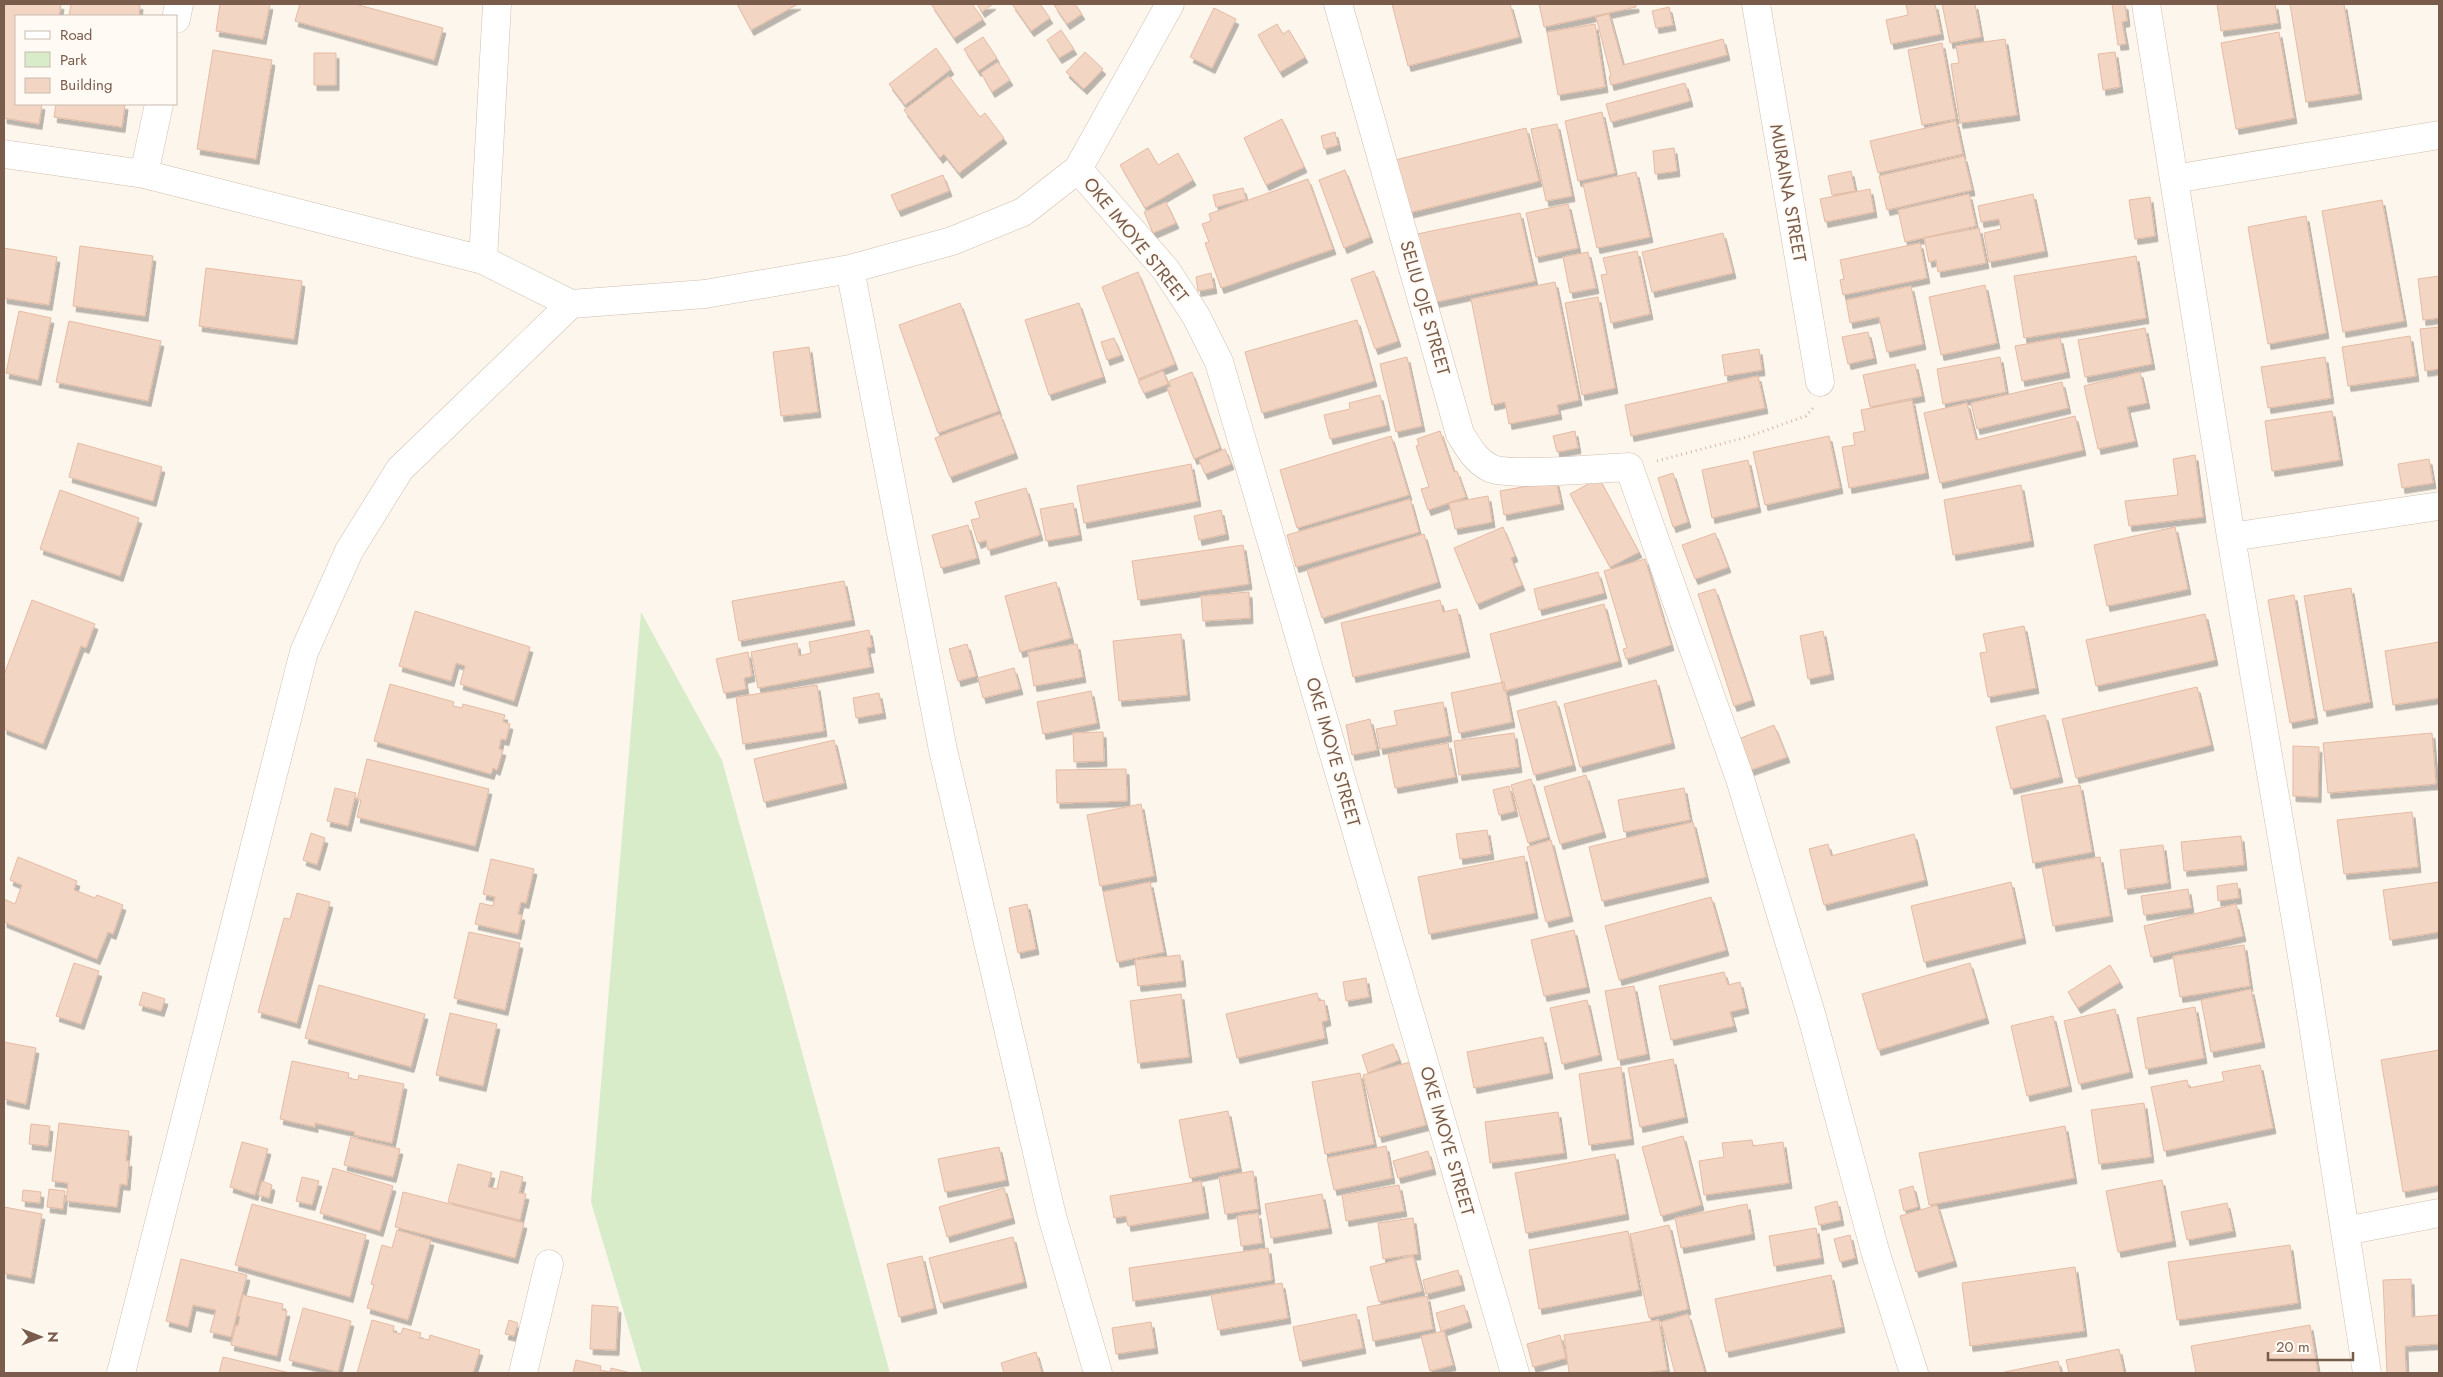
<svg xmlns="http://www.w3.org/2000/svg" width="2443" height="1377" font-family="Jost,sans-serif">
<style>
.green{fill:#d8ecc9}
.building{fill:#f3d5c3;stroke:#e6bba3;filter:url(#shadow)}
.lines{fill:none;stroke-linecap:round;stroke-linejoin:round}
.minor-casing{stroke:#d1beb0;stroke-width:29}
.path{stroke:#d9b8a5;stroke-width:3;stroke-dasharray:1 4;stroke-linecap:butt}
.minor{stroke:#fff;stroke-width:28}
.labels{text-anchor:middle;stroke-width:4;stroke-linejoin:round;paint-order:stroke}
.street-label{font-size:18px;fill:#7a5c4d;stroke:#fffaf3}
</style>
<defs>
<filter id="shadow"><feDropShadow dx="3" dy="5.5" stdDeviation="0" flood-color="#0004"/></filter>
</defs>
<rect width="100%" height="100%" fill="#fdf6ec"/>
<!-- green -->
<path class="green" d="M641 612 722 760 890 1373H642L591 1202Z"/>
<!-- building -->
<path class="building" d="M4 4H61L59 16H16V104H42L39 124 4 118Z
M71 4H140L139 16H69Z
M220 4H270L263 39 216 31Z
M300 4H355L443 28 434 60 295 21Z
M737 4H798L751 30Z
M931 4H972L983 19 954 38Z
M977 4H993L982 12Z
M1012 4H1040L1050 18 1031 31Z
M1075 4 1082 14 1067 24 1054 5Z
M1392 4H1510L1519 37 1408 66Z
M1539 4H1636V7L1544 27Z
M1906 4H1935L1941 34 1891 44 1886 20 1908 15Z
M1942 4H1975L1981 37 1950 43Z
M2112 4H2125L2127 21 2122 22 2126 44 2118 45Z
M2217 4H2275L2278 23 2221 31Z
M2290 4H2344L2359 94 2306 102Z
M1669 7 1673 25 1656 28 1652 11Z
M1214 8 1236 19 1212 68 1190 57Z
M1609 14 1623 65 1723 39 1727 55 1611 85 1609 77 1611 76 1596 17Z
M1277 24 1283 34 1289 30 1305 57 1280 72 1258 35Z
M1595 24 1605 87 1558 95 1547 32Z
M1061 30 1074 49 1059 58 1047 40Z
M2279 32 2294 118 2236 129 2221 43Z
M983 37 997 58 978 71 964 49Z
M2005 39 2017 115 1960 123 1951 64 1959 63 1956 46Z
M1942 43 1956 119 1922 125 1908 50Z
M936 48 951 69 905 105 889 84Z
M213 50 272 60 256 159 197 149Z
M1085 52 1103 69 1084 89 1066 72Z
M2115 52 2120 87 2103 90 2098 54Z
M314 53H336V85H314Z
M998 62 1010 80 992 92 981 73Z
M949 76 980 117 985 113 1004 138 959 173 944 154 940 158 904 110Z
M1685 83 1690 101 1611 122 1606 104Z
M56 104H125L122 127 54 117Z
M1602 112 1615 173 1578 181 1565 121Z
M1282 119 1304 167 1266 185 1244 138Z
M1956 121 1963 154 1878 173 1870 141Z
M1557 124 1572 196 1546 201 1531 129Z
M1526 128 1539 181 1408 213 1395 160Z
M1335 132 1338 145 1324 149 1321 136Z
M1148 148 1158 165 1178 153 1193 180 1145 208 1120 165Z
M1674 148 1677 171 1655 174 1653 151Z
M1964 156 1972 190 1887 210 1879 176Z
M1345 170 1370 237 1344 248 1319 180Z
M1851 171 1855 191 1832 195 1828 176Z
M1636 172 1650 237 1597 248 1583 184Z
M943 175 949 191 898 211 891 195Z
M1308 179 1333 249 1221 288 1205 243 1209 242 1202 224 1211 221 1209 214Z
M1243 188 1246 199 1216 207 1213 195Z
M1870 189 1874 212 1825 222 1820 199Z
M1969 194 1976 226 1905 242 1898 210Z
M2033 194 2045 251 1989 262 1984 233 2001 229 1999 219 1981 222 1978 206Z
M2150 197 2155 236 2135 239 2129 200Z
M2382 200 2404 321 2343 332 2322 211Z
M1166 202 1176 223 1153 233 1144 212Z
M1568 204 1578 248 1536 257 1526 213Z
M1520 213 1535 281 1431 303 1417 234Z
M2306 216 2326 333 2268 344 2248 227Z
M1979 228 1986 263 1938 272 1936 260 1929 262 1924 238Z
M1723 233 1733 273 1652 292 1642 252Z
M1920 243 1927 278 1843 295 1840 280 1844 279 1840 260Z
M80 246 153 256 145 316 73 306Z
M4 248 57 257 49 305 4 298Z
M1637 251 1650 314 1611 323 1601 275 1607 274 1603 258Z
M1588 252 1596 288 1570 293 1563 257Z
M2136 256 2146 318 2024 338 2014 276Z
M206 268 302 281 294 339 199 326Z
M1374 271 1398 341 1375 349 1351 279Z
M1138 272 1175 364 1138 379 1102 287Z
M1211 273 1214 288 1198 291 1196 277Z
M2439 276V318L2423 320 2418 279Z
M1555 282 1579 400 1557 405 1559 414 1509 424 1505 402 1492 405 1471 299Z
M1985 285 1997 343 1941 355 1929 297Z
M1911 286 1923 344 1887 352 1879 317 1850 323 1846 300Z
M1598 297 1615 388 1582 395 1565 303Z
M960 303 999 411 938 433 899 325Z
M1079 303 1103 377 1049 395 1025 320Z
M19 311 51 318 38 380 6 373Z
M1357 320 1374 381 1262 413 1245 352Z
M69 321 161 341 148 401 56 382Z
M2439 327V369L2425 371 2420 329Z
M2145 328 2152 364 2085 377 2078 340Z
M1868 332 1874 358 1848 364 1842 337Z
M2410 336 2416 376 2348 386 2342 347Z
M1114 338 1121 355 1107 360 1101 342Z
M2060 338 2067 372 2022 381 2015 346Z
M809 347 818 412 781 416 773 352Z
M1759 349 1762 370 1725 376 1722 355Z
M1407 357 1422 426 1396 432 1380 364Z
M2000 357 2006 392 1943 404 1937 369Z
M2325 357 2331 398 2268 408 2261 367Z
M1915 364 1922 396 1870 407 1863 375Z
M1163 371 1168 384 1144 393 1138 381Z
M1192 372 1220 448 1194 459 1167 388 1171 386 1169 381Z
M2140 372 2147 403 2127 407 2135 441 2098 449 2084 386Z
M1758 376 1765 408 1631 436 1625 405Z
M2062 382 2068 408 1977 429 1971 403Z
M1380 395 1387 425 1330 439 1324 415 1350 409 1349 403Z
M1912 400 1926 473 1849 488 1842 447 1855 445 1853 433 1865 431 1861 410Z
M1967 403 1976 440 2075 416 2083 450 1940 483 1924 413Z
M2332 411 2340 460 2272 471 2265 421Z
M1000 414 1015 453 950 477 935 438Z
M1440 431 1454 472 1457 471 1466 497 1428 510 1421 489 1429 487 1416 446 1419 445 1417 439Z
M1575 431 1578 448 1557 452 1553 436Z
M1391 436 1409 495 1297 528 1280 470Z
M1829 436 1840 488 1765 505 1753 452Z
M78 443 162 467 153 501 69 477Z
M1225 449 1231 464 1205 474 1199 460Z
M2195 455 2203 517 2129 526 2125 501 2178 495 2173 459Z
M2429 459 2433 483 2402 488 2398 464Z
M1748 460 1758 507 1712 518 1702 470Z
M1191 464 1198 501 1084 523 1077 486Z
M1673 473 1688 522 1673 527 1658 478Z
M1599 478 1639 552 1610 567 1570 494Z
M1556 481 1561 504 1504 515 1500 491Z
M2021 485 2031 541 1953 555 1944 500Z
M1026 488 1040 535 988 550 986 540 978 543 971 520 980 518 975 502Z
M60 490 139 518 120 576 40 549Z
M1488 496 1492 522 1455 529 1449 503Z
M1410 499 1419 532 1296 567 1287 535Z
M1073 503 1079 535 1046 541 1040 509Z
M1221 510 1226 534 1199 540 1194 516Z
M968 525 977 558 941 568 932 535Z
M1503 527 1515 556 1511 558 1522 585 1477 604 1454 548Z
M2175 527 2188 589 2107 606 2094 545Z
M1715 533 1728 567 1695 579 1682 545Z
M1424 534 1438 582 1322 618 1307 570Z
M1243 545 1249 584 1138 600 1132 561Z
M1645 559 1671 645 1626 659 1623 649 1627 648 1604 571Z
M1598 572 1604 593 1539 610 1534 589Z
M844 581 852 620 739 641 732 601Z
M1056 582 1071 638 1020 652 1005 596Z
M2351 588 2370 702 2324 711 2304 596Z
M1715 589 1752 700 1734 706 1698 594Z
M1249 592 1250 618 1203 621 1201 596Z
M2294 595 2315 718 2290 723 2268 600Z
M32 600 95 624 86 648 81 646 43 744 4 729V675Z
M1440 600 1443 612 1457 609 1467 652 1353 677 1341 623Z
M1604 604 1619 661 1504 691 1490 634Z
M415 611 530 647 514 701 460 684 465 666 456 663 451 681 399 666Z
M2205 614 2215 660 2096 686 2086 640Z
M2024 626 2036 688 1988 697 1980 653 1987 652 1983 634Z
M869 630 872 647 867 648 871 667 758 688 751 652 797 643 799 656 811 653 809 642Z
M1823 631 1831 674 1808 679 1800 636Z
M1181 634 1187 695 1119 701 1113 641Z
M2439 642V698L2393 705 2385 651Z
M967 644 976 676 958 681 949 649Z
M1077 644 1083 677 1034 686 1028 652Z
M748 652 752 676 744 678 746 689 724 693 716 659Z
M1014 668 1020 689 983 698 978 678Z
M1656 680 1672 743 1580 767 1564 704Z
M1504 682 1512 722 1459 733 1451 693Z
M390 684 454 702 453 706 462 708 463 704 505 715 503 722 510 724 506 740 501 739 499 749 503 750 497 770 493 768 491 774 374 741Z
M817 685 824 731 743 744 736 697Z
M2197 687 2211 745 2076 778 2062 719Z
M1091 691 1097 723 1043 734 1037 702Z
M879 693 883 713 856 718 853 698Z
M1556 701 1573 765 1534 775 1517 711Z
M1443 702 1449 736 1380 749 1376 729 1397 725 1394 711Z
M2045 715 2060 777 2011 789 1996 727Z
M1370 719 1377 750 1352 755 1346 725Z
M1774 725 1787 757 1748 771 1736 740Z
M1103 732 1104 761 1074 762 1073 733Z
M1514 733 1519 767 1459 775 1454 741Z
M2432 733 2436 784 2328 793 2323 743Z
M834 740 844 783 764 802 754 759Z
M1448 743 1455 777 1395 788 1388 754Z
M2293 746 2319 747 2318 797 2293 796Z
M367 759 489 789 475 846 357 817 361 800H357Z
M1126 769 1127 801 1057 803 1056 770Z
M1586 775 1603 832 1560 844 1544 787Z
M1531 779 1548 837 1528 843 1511 785Z
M2080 785 2092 852 2033 863 2021 796Z
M1509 786 1515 811 1499 815 1493 790Z
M335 788 356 793 348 826 327 821Z
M1684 788 1690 820 1624 832 1618 800Z
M1141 804 1154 876 1100 886 1087 815Z
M2412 812 2418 867 2344 874 2337 820Z
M1693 822 1706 877 1602 901 1589 847Z
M1487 830 1491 854 1460 859 1456 834Z
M311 833 325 838 317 865 303 860Z
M1914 834 1925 880 1824 905 1809 849 1828 844 1831 856Z
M2241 836 2244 865 2184 871 2181 842Z
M1551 840 1570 916 1546 922 1527 847Z
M2163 845 2168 883 2125 889 2120 850Z
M1524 856 1535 913 1429 934 1418 877Z
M18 857 77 881 74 890 95 898 97 895 123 905 113 934 108 932 97 959 4 922V899L15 904 22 885 10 880Z
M2100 857 2110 916 2053 926 2042 867Z
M491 859 534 869 526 903 521 902 518 914 522 915 518 934 475 924 480 903 493 906 495 897 483 894Z
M1150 882 1164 952 1117 962 1103 892Z
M2011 882 2023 938 1924 962 1911 906Z
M2439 882V932L2390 940 2383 890Z
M2237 883 2239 898 2218 901 2217 886Z
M2188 889 2191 908 2144 915 2141 896Z
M297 893 330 902 297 1023 258 1012 284 918 290 919Z
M1711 897 1726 950 1619 980 1605 926Z
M1027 904 1036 949 1018 953 1009 908Z
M2236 904 2243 936 2151 957 2144 926Z
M1574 930 1587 987 1544 996 1531 940Z
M469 932 520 943 505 1010 454 998Z
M2244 945 2250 986 2180 997 2173 956Z
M1180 955 1183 981 1138 986 1135 960Z
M74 963 99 971 81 1024 56 1016Z
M1970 963 1986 1018 1878 1050 1862 994Z
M2110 965 2120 982 2078 1008 2068 992Z
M1724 972 1728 985 1740 982 1746 1008 1730 1012 1734 1026 1671 1040 1659 986Z
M1366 978 1369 997 1346 1001 1343 982Z
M319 985 425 1014 411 1067 305 1038Z
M1634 986 1647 1054 1618 1060 1605 991Z
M2251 989 2262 1042 2211 1052 2201 1000Z
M143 992 165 999 161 1011 139 1005Z
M1317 993 1319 1001 1324 1000 1328 1020 1322 1022 1325 1038 1237 1058 1226 1014Z
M1181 994 1189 1057 1138 1063 1130 1001Z
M1587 1000 1599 1055 1562 1064 1550 1008Z
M2195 1007 2204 1058 2146 1069 2137 1018Z
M2115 1009 2130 1072 2079 1084 2064 1021Z
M450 1013 497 1024 483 1086 436 1075Z
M2053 1016 2069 1086 2027 1096 2011 1026Z
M1543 1037 1550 1073 1474 1088 1467 1052Z
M4 1042 36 1048 26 1104 4 1099Z
M1393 1044 1399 1060 1368 1073 1362 1055Z
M2439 1050V1185L2403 1192 2381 1060Z
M1673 1059 1685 1117 1640 1127 1628 1068Z
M292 1061 349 1073 348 1078 358 1080 359 1075 404 1084 392 1143 354 1135 355 1132 315 1123V1127L280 1119Z
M1410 1062 1426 1125 1379 1137 1363 1075Z
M2260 1065 2273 1128 2164 1151 2151 1087 2187 1080 2189 1088 2224 1081 2222 1072Z
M1621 1067 1631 1139 1589 1145 1579 1074Z
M1360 1073 1374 1144 1325 1154 1312 1082Z
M2144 1103 2151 1157 2099 1164 2091 1110Z
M1228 1111 1239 1168 1190 1178 1179 1120Z
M1558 1112 1564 1153 1490 1163 1485 1122Z
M59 1123 129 1131 126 1161H129L127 1185 120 1184 117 1207 66 1201 68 1183 52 1181Z
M31 1124 50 1126 48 1146 29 1144Z
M2065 1126 2074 1178 1929 1205 1919 1153Z
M1683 1136 1701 1205 1661 1216 1642 1147Z
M351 1137 400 1149 393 1177 344 1165Z
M1752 1140 1753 1146 1783 1142 1789 1183 1704 1195 1699 1161 1724 1157 1722 1143Z
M242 1142 268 1149 255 1195 230 1187Z
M1386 1146 1392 1178 1334 1190 1327 1158Z
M999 1147 1006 1180 945 1192 938 1159Z
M1428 1151 1433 1169 1398 1178 1393 1161Z
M1615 1154 1626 1214 1526 1233 1515 1173Z
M458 1164 492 1173 488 1187 497 1189 501 1171 523 1177 519 1193 526 1194 520 1220 448 1202Z
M333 1168 393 1186 380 1231 320 1213Z
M1253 1171 1258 1209 1225 1214 1219 1177Z
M302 1177 319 1181 312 1205 296 1201Z
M2162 1180 2173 1241 2118 1252 2106 1191Z
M262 1181 272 1185 269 1198 258 1195Z
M1201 1181 1206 1213 1128 1226 1126 1216 1114 1218 1110 1196Z
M1399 1185 1404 1211 1346 1221 1342 1195Z
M1913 1186 1918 1207 1904 1211 1899 1190Z
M1004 1188 1012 1218 947 1237 939 1207Z
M49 1189 65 1191 63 1209 47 1207Z
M23 1190 41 1192 40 1203 22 1201Z
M403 1192 524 1223 515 1258 395 1227Z
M1322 1194 1329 1228 1271 1238 1265 1204Z
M1837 1201 1841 1220 1819 1225 1815 1207Z
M2227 1203 2233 1231 2187 1240 2181 1212Z
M252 1204 366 1235 350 1297 235 1265Z
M1747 1204 1752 1234 1681 1248 1675 1218Z
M1937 1205 1954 1261 1916 1272 1900 1216Z
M4 1207 42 1214 31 1278 4 1273Z
M1258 1213 1262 1243 1241 1246 1237 1216Z
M1413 1218 1418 1254 1383 1259 1378 1223Z
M1669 1225 1688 1309 1649 1318 1630 1234Z
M1816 1228 1821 1258 1774 1266 1769 1236Z
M397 1230 431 1240 408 1320 367 1308 374 1285 371 1284 382 1245 392 1248Z
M1628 1231 1639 1290 1539 1309 1529 1250Z
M1850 1235 1855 1258 1840 1262 1834 1239Z
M1013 1237 1024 1282 941 1303 929 1258Z
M2290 1245 2298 1303 2177 1320 2168 1262Z
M1268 1248 1272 1280 1133 1301 1129 1268Z
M922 1256 934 1308 899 1317 887 1264Z
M1413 1256 1422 1291 1379 1302 1370 1267Z
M181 1259 247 1275 231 1337 210 1332 216 1310 193 1305 188 1327 166 1321Z
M2075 1267 2084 1331 1970 1346 1962 1283Z
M1458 1270 1462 1285 1426 1294 1423 1280Z
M1831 1275 1842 1327 1726 1352 1715 1299Z
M2411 1279 2412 1317 2439 1315V1344L2405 1346 2406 1373H2387L2383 1280Z
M1282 1283 1288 1318 1218 1330 1211 1295Z
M243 1295 283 1304 282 1310 287 1311 277 1356 231 1345 236 1325 238 1326 240 1316H238Z
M1427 1296 1433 1329 1373 1341 1367 1307Z
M592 1305 618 1307 616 1350 590 1349Z
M1464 1305 1469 1322 1441 1331 1436 1313Z
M303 1308 351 1321 338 1372 289 1360Z
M1356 1314 1363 1348 1300 1361 1293 1327Z
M1688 1314 1705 1373H1675L1661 1322Z
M372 1320 394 1326 393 1332 401 1334 403 1328 421 1333 419 1338 429 1340 430 1335 480 1350 473 1373H357Z
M509 1320 518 1323 514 1336 505 1334Z
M1659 1320 1667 1370 1646 1373H1569L1564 1335Z
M1151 1322 1155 1348 1116 1354 1112 1328Z
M2310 1325 2318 1373H2196L2191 1346Z
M1444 1331 1453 1365 1430 1371 1421 1336Z
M1560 1335 1566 1358 1533 1367 1527 1344Z
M2119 1349 2124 1373H2069L2066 1360Z
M1036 1352 1042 1373H1004L1001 1363Z
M223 1357 290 1373H219Z
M576 1360 601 1366 600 1370 610 1372 611 1368 631 1373H573Z
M2058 1361 2061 1373H2000Z"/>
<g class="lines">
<defs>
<path id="minor" d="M1338 4 1460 434C1469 448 1475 460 1490 468 1508 477 1604 468 1629 467L1740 779 1812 1017 1875 1251 1914 1373
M1756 4 1820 382
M2146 4 2231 537 2306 980 2367 1373
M176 19 179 4
M4 154 144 174 483 260 571 304
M1078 169 1166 270 1196 316 1219 362 1515 1373
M144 174 159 104
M2174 179 2439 135
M483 260 497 4
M850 269 943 750 1052 1216 1098 1373
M2231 537 2439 506
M2345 1231 2439 1213
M121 1373 304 652 349 551 400 469 571 304 705 294 850 269 952 241 1023 212 1078 169 1170 4
M523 1373 549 1264"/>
</defs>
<!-- minor casing -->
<use href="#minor" class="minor-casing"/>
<!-- path -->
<path class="path" d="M1657 461 1747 437 1806 416 1813 408"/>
<!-- minor -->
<use href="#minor" class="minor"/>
</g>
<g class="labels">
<!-- street labels -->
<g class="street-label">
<text transform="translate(1788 193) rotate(80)" y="6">MURAINA STREET</text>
<text transform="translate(1136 240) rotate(51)" y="6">OKE IMOYE STREET</text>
<text transform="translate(1425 308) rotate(74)" y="6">SELIU OJE STREET</text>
<text transform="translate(1333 752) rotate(74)" y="6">OKE IMOYE STREET</text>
<text transform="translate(1447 1141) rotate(74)" y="6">OKE IMOYE STREET</text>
</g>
</g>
<!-- border -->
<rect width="2443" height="1377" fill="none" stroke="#7a5c4d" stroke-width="10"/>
<!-- legend -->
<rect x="15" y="15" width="162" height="90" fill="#fffaf3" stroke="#cabbb1"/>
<rect x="25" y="31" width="25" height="8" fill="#ffffff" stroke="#cabbb1"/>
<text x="60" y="40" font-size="15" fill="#7a5c4d">Road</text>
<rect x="25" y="52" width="25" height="15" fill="#d8ecc9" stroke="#cabbb1"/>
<text x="60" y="65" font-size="15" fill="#7a5c4d">Park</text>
<rect x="25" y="78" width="25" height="15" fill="#f3d5c3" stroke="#cabbb1"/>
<text x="60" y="90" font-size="15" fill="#7a5c4d">Building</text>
<!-- north arrow -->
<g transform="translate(40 1337) rotate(90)" stroke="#fffaf3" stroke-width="4" paint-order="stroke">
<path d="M0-4L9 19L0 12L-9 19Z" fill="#7a5c4d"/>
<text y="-8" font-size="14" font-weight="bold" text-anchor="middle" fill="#7a5c4d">N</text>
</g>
<!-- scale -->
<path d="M2268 1352v8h85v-8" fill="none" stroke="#7a5c4d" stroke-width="2.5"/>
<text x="2276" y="1352" font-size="15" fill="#7a5c4d" stroke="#fffaf3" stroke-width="4" paint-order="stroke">20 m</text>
</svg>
